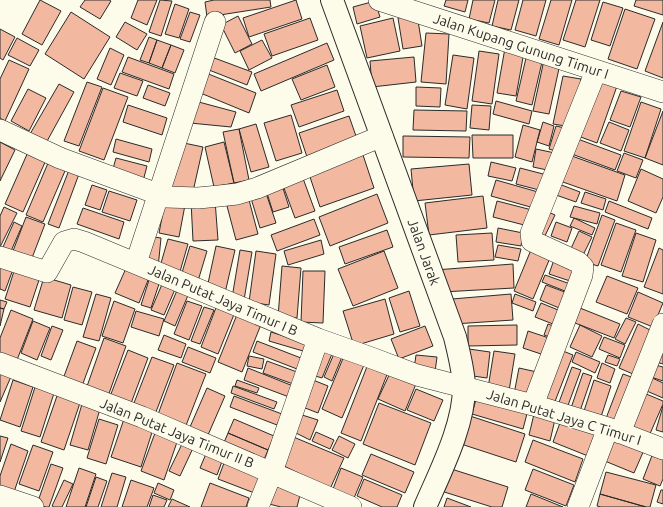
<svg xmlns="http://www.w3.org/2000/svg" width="663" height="507" font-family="Ubuntu,sans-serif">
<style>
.building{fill:#f2b8a0;stroke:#2b2b2b}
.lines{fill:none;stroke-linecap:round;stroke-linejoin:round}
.street-casing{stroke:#2b2b2b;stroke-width:22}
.secondary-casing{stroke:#2b2b2b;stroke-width:24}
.street{stroke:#fdfbea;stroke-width:21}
.secondary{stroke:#fdfbea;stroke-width:22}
.labels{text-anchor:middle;stroke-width:3;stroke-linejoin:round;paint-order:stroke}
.street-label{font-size:14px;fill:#2b2b2b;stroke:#fdfbea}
</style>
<rect width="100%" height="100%" fill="#fdfbea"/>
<!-- building -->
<path class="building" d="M40 0 61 11 42 45 22 34Z
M85 0H109L111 1 100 19 80 7Z
M138 0H157L147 25 131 18Z
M160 0 172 1 161 36 149 32Z
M214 0H270L271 7 207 17 205 2Z
M296 0 302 19 249 37 243 18Z
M446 0H468L465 12 444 6Z
M473 0H495L489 23 469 19Z
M498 0H519L511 30 492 26Z
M523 0H546L536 36 515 30Z
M551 0H572L559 45 539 39Z
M576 0H600L585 47 563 40Z
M636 0H663V15L634 6Z
M375 1 380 17 357 24 353 7Z
M603 2 623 8 610 46 591 40Z
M175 4 189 9 179 38 165 34Z
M625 9 655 19 637 69 608 59Z
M71 12 110 37 84 79 45 54Z
M190 12 200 15 190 42 180 39Z
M417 14 422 46 403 49 398 18Z
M238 16 252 44 235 53 221 25Z
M310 18 318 40 272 56 264 34Z
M393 18 400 51 367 58 360 26Z
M125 22 147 34 137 50 116 37Z
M663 22V78L645 71Z
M0 29 15 37 3 60 0 58Z
M426 33 449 34 446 84 421 82Z
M149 37 157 40 149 63 140 60Z
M17 38 39 50 30 66 8 55Z
M157 40 171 45 162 68 149 63Z
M262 40 272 58 249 70 240 51Z
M327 43 334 60 261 91 254 74Z
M171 45 184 50 175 73 162 68Z
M110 48 124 55 111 85 97 79Z
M505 48 524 52 516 96 497 93Z
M479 51 499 54 492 104 472 101Z
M453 55 474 58 467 109 445 105Z
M209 56 252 72 247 85 204 68Z
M128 57 174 74 169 89 122 72Z
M414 57 416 82 372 87 370 61Z
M526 58 542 62 532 105 516 101Z
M9 60 29 69 5 121 0 118V79Z
M544 60 560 64 549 114 533 111Z
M327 65 335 87 301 100 292 79Z
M120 73 143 81 137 96 114 88Z
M206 73 256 93 249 113 198 92Z
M563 76 581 79 571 127 553 124Z
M599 79 617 86 597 143 578 136Z
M87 82 102 87 79 146 64 141Z
M59 84 74 92 46 143 30 134Z
M148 85 170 93 165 106 143 98Z
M416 87 441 88 440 107 416 106Z
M103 88 128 97 104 160 79 151Z
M28 89 46 98 29 131 11 121Z
M337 90 344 111 299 127 291 105Z
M621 91 641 97 630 127 610 120Z
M195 101 236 112 231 127 190 123Z
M496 101 532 111 529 124 493 114Z
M641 102 661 109 645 158 624 151Z
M128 105 167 118 162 135 123 122Z
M472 105 491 106 489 130 470 128Z
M414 110 467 111 466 131 413 130Z
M663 111V165L645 158Z
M291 115 302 153 276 161 264 123Z
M349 116 357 139 307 157 299 133Z
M543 122 554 126 549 146 537 142Z
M609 122 629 130 621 151 600 143Z
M256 124 269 167 251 172 239 129Z
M523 125 540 130 532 162 515 157Z
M556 126 569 129 562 153 549 149Z
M239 129 249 180 234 183 223 132Z
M472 135H513V158H473Z
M403 136 470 137 469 158 403 157Z
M575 138 621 155 615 170 569 153Z
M116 139 152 149 149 162 113 152Z
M0 142 15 150 0 181Z
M179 142 203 147 192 196 168 190Z
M224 142 234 183 214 187 205 147Z
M361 149 374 188 320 207 307 168Z
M536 149 555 153 552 171 533 167Z
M28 152 46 160 23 212 5 204Z
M624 153 643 160 636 178 617 171Z
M569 155 625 175 617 201 560 181Z
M51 156 68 164 43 222 26 215Z
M116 158 147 166 142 185 111 176Z
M491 162 516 168 512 181 488 176Z
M469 164 472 195 414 201 411 169Z
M520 168 547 175 543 191 516 184Z
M641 169 663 179V197L656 213 628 201Z
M69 170 79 174 59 228 48 224Z
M301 173 315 211 295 218 281 180Z
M496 180 538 192 534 208 491 196Z
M281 182 289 207 273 212 265 187Z
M559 184 580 192 576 202 556 195Z
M92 185 107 190 100 210 85 205Z
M265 190 276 223 260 228 250 195Z
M109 191 137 200 130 221 102 212Z
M585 192 606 199 603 210 581 203Z
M377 194 388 223 330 246 319 217Z
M483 196 487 228 429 235 425 203Z
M215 200 218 240 193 241 191 201Z
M249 200 258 234 236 240 227 206Z
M497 201 532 210 528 226 493 217Z
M609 201 652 218 648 229 605 212Z
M165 202 185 205 179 237 159 233Z
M574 206 600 213 597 224 570 217Z
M4 207 17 213 0 247V216Z
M83 208 124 222 119 239 77 224Z
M546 211 555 215 542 242 533 237Z
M602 215 615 220 598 266 585 262Z
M26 217 45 224 32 258 13 251Z
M574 218 595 228 592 235 570 226Z
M314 219 320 235 277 251 271 235Z
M14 222 22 226 11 251 3 247Z
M556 222 572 228 567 242 551 236Z
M616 223 636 230 621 272 601 265Z
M498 228 523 233 521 246 496 242Z
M387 230 393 247 345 264 339 247Z
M579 231 592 237 580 261 568 255Z
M492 233 494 260 458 262 456 235Z
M636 233 656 240 643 282 622 276Z
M147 236 161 238 158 268 143 266Z
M168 239 188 244 179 275 159 270Z
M321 240 324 254 288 265 284 251Z
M498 245 521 249 518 261 495 257Z
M533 245 552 253 533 299 514 291Z
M190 246 207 251 198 281 181 276Z
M216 246 235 250 225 293 207 288Z
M659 248 663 250V294L644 287Z
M240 250 252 252 244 300 232 298Z
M256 251 276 254 269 305 249 302Z
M384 251 398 288 353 306 338 269Z
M555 257 579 266 573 282 549 274Z
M0 259 15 264 5 291 0 289Z
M513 264 514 288 442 292 435 270Z
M16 265 41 274 30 307 5 299Z
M127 266 150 275 139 303 115 293Z
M282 266 301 268 297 318 278 317Z
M303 271H325L323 323 301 322Z
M545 275 573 285 570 293 542 282Z
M607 276 638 288 627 314 596 302Z
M44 277 71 285 62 318 34 310Z
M150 277 160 281 151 308 141 305Z
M163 282 176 287 164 315 151 310Z
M546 285 570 294 564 310 540 300Z
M73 287 92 292 82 325 64 320Z
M178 288 189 293 175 326 164 321Z
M409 291 420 326 400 332 389 298Z
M638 292 663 303 653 327 628 317Z
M96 294 111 298 99 341 83 337Z
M511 294 513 320 454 324 452 299Z
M515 294 536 302 533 311 512 303Z
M385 299 394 334 354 346 343 311Z
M0 300 7 302 4 309 0 308Z
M114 301 135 309 123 343 102 336Z
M187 301 202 306 189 340 174 334Z
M541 303 563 312 558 326 535 317Z
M217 305 235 312 218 354 201 347Z
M204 307 214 310 200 344 191 341Z
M0 308 4 309 0 326Z
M580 308 620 324 614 338 575 323Z
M11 310 33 319 15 365 0 359V338Z
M136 311 164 319 159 336 131 327Z
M238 312 262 322 242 372 218 362Z
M626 318 636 322 625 344 615 339Z
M33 321 50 328 37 360 21 353Z
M548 324 558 328 555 339 544 335Z
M638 324 652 331 633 374 619 368Z
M517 325V345L468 346V326Z
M580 325 602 336 592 357 570 347Z
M52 326 63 330 51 360 41 356Z
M425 326 433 346 399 359 391 339Z
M528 331 552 339 547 356 523 348Z
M271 332 306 343 303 351 269 341Z
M164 335 186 344 181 358 158 350Z
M604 337 625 345 620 358 599 349Z
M104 338 126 346 107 399 85 392Z
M77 341 96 348 82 386 63 379Z
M257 341 301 358 297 369 253 352Z
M318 344 334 349 322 378 309 374Z
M188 347 216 358 210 373 182 362Z
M336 349 344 352 332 381 324 377Z
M469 349 490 352 487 378 466 375Z
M558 349 573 355 554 404 539 399Z
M663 349V364L656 362Z
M128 350 148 358 130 406 109 399Z
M494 351 515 354 509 391 488 388Z
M576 352 600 362 595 373 572 362Z
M416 355 437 357 435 372 414 369Z
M608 355 620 359 617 366 605 362Z
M249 356 264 359 262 369 247 366Z
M344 356 364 365 342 418 322 409Z
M152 357 174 365 154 417 132 408Z
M267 361 297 372 293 384 263 373Z
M177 363 206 374 185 428 157 417Z
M602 363 615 369 610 383 597 378Z
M368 364 388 372 361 441 341 433Z
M655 365 663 367V381L651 377Z
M0 367 13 372 0 402Z
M572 367 581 370 567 408 558 405Z
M248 368 293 386 289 397 244 380Z
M519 368 537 372 532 398 514 394Z
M390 373 416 384 405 411 378 399Z
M583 373 592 376 580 411 571 408Z
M623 374 634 378 617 426 605 421Z
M648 376 663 383V398L642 389Z
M308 378 328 386 318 413 300 406Z
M13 380 33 387 20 427 0 420Z
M237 380 259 388 257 393 235 386Z
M594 380 611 386 600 420 583 414Z
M36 384 55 390 40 437 21 431Z
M233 386 277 402 274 409 231 393Z
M207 388 225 396 208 435 190 427Z
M416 389 443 400 434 421 407 410Z
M639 391 663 401V404L649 436 624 425Z
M478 392 529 406 523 429 472 414Z
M58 393 81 400 64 450 41 442Z
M234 396 282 414 277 425 230 407Z
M379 403 431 423 415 465 363 444Z
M82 404 100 409 88 450 70 445Z
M663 406V432L656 430Z
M535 410 556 415 550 441 529 435Z
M299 414 318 420 310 440 292 431Z
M467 415 525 434 516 462 458 443Z
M125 416 154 426 141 467 111 457Z
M99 419 118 425 106 464 87 458Z
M234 419 274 436 268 450 228 433Z
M561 420 597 434 588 456 553 442Z
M316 432 334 440 330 449 312 441Z
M155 433 177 442 164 480 141 471Z
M228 433 268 450 263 462 223 445Z
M0 436 8 438 0 462Z
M291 436 344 458 330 489 278 463Z
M339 436 355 444 348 458 332 450Z
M609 436 644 450 634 473 600 459Z
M533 440 583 459 575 482 525 462Z
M183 442 194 446 180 476 169 471Z
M11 444 28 451 14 492 0 487V476Z
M33 445 53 452 39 491 19 484Z
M208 449 224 456 217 475 200 468Z
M653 453 663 457V479L660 486 643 479Z
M371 454 414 472 405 493 362 475Z
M227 455 266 470 257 494 218 479Z
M51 464 63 468 49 507H46L37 504Z
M445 467 508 487 502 507H492L438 490Z
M79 468 96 474 85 507H66Z
M341 468 363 477 354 498 333 489Z
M533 469 574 485 566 506 525 490Z
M606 472 656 485 650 507H646L600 494Z
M112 473 126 477 117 507H101Z
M96 477 107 481 98 507H86Z
M271 479 302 487 297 507H281L265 503Z
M364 479 402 495 397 507H382L357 496Z
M64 480 73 484 62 507H54L52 506Z
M131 480 154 488 147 507H122Z
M158 483 174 490 170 500 154 493Z
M210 483 249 498 246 507H201Z
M661 490H663V504L657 502Z
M531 494 563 507H526Z
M600 494 646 507H601L597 506Z
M153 495 167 500 164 507H149Z
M447 498 471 507H444Z
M172 499 190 507H168Z"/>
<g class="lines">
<defs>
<path id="street" d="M379 0 663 92
M0 130 60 158 166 197 198 198 219 196 237 194 257 188 382 136
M0 257 47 272 64 242 74 239 84 242 318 339 369 357 417 375 533 405 608 428 663 449
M136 263 215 22
M0 363 142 417 351 507
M533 405 582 275 583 267 578 262 532 241 531 233 596 71
M620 433 663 324
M0 496 33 507
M258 507 272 472 318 339
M578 507 608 428"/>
<path id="secondary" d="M332 0 455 337C459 353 463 369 464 385 465 424 440 472 425 507"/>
</defs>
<!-- street casing -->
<use href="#street" class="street-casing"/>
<!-- secondary casing -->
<use href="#secondary" class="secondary-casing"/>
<!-- street -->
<use href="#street" class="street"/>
<!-- secondary -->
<use href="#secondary" class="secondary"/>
</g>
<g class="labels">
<!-- street labels -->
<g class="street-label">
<text transform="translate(521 46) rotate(18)" y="5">Jalan Kupang Gunung Timur I</text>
<text transform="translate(424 252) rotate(70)" y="5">Jalan Jarak</text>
<text transform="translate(223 300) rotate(23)" y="5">Jalan Putat Jaya Timur I B</text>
<text transform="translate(564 417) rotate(17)" y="5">Jalan Putat Jaya C Timur I</text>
<text transform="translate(177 433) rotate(22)" y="5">Jalan Putat Jaya Timur II B</text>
</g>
</g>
</svg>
